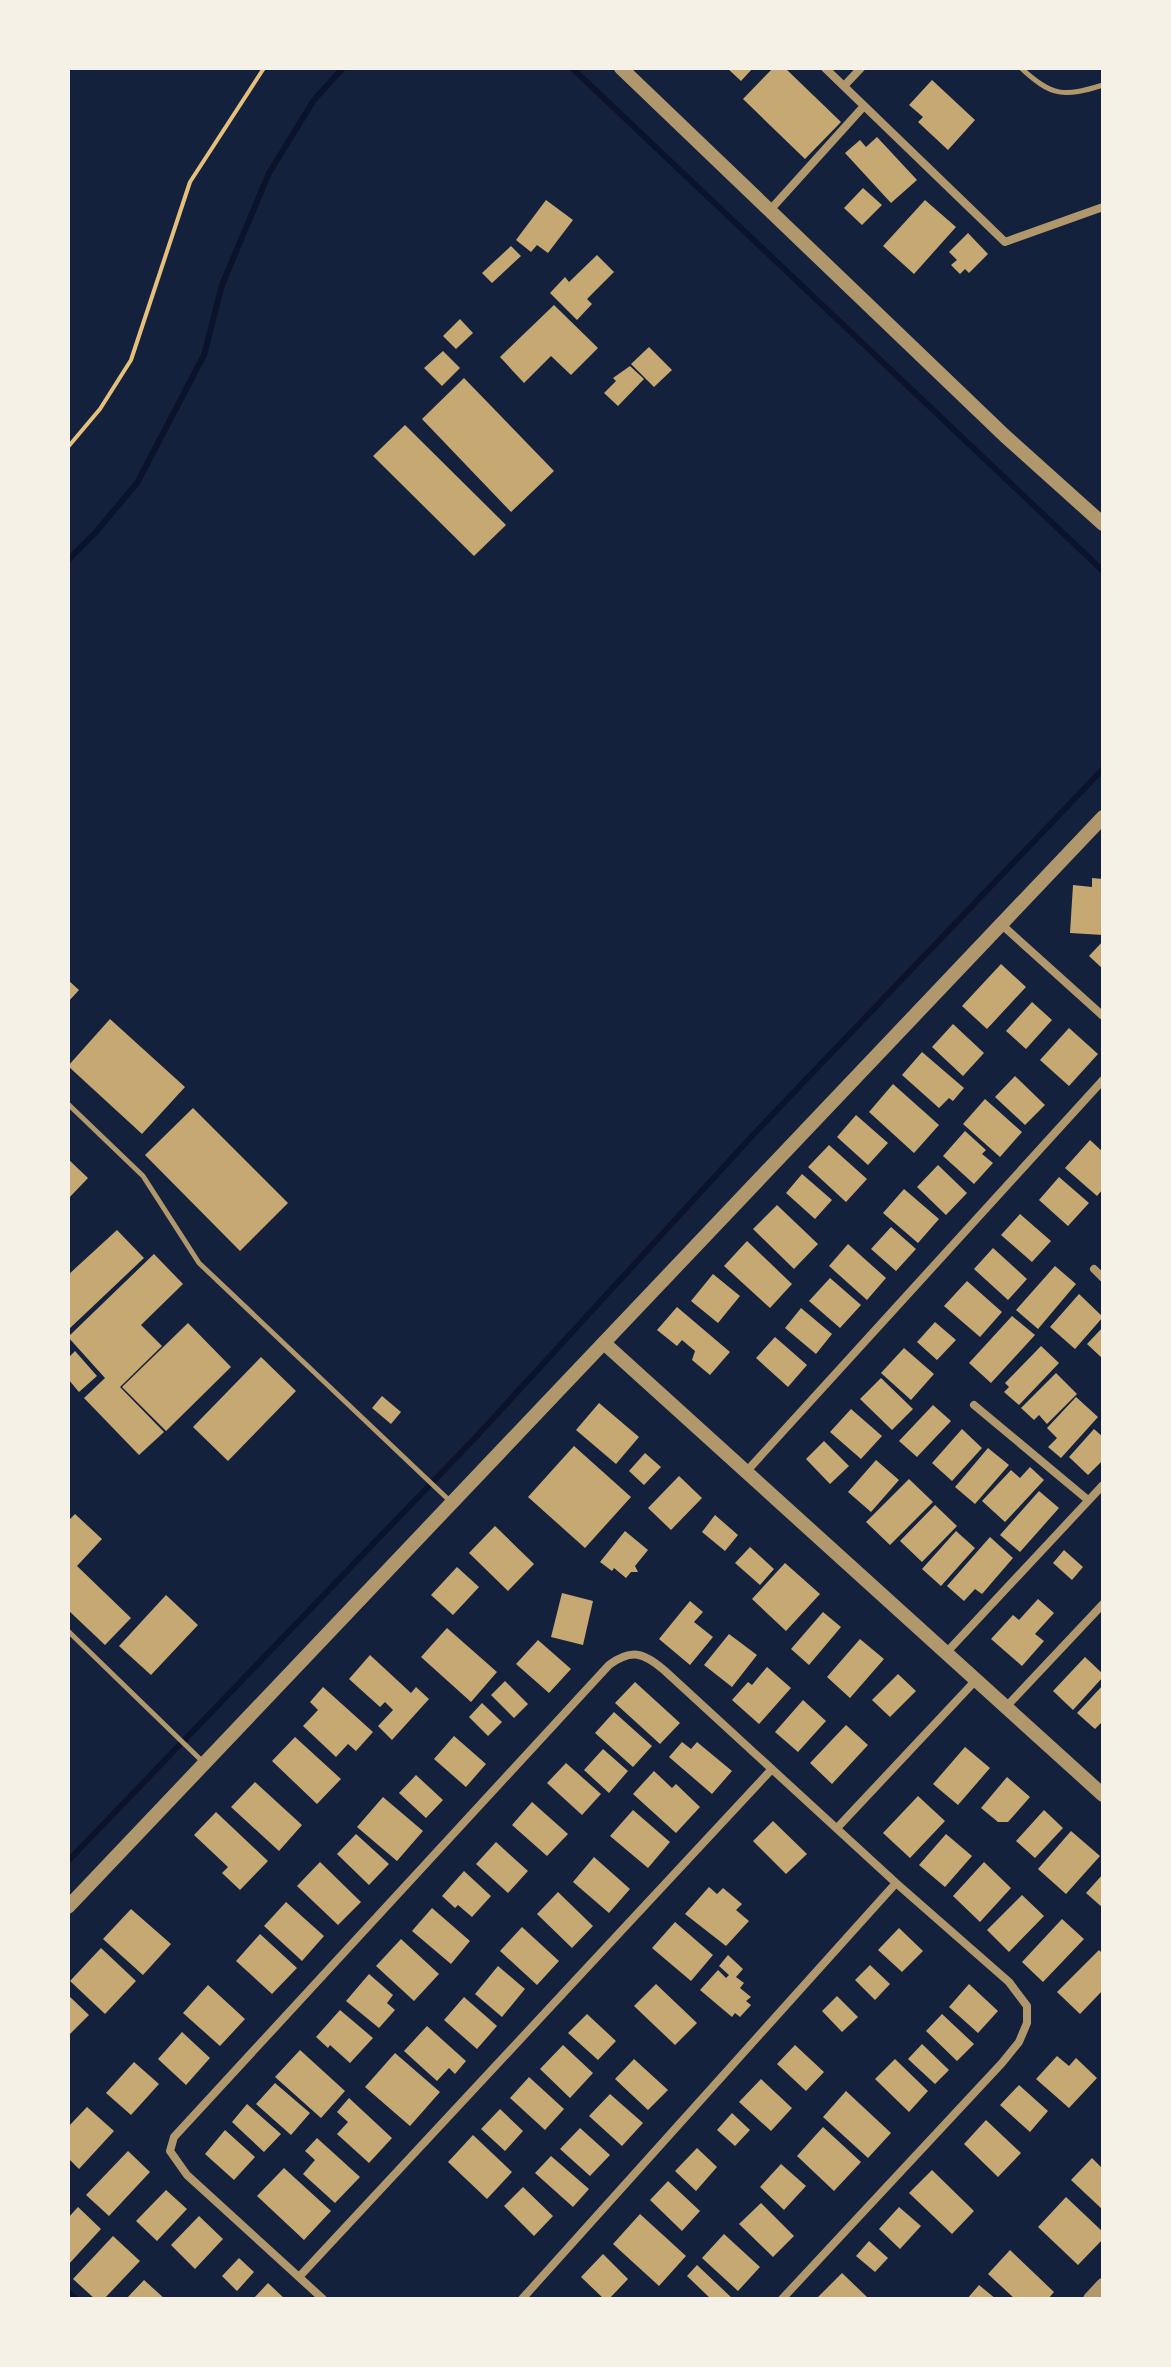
<svg xmlns="http://www.w3.org/2000/svg" width="1171" height="2367" font-family="Signika,sans-serif">
<style>
.lines{fill:none;stroke-linecap:round;stroke-linejoin:round}
.stream{stroke:#0b132b;stroke-width:6}
.building{fill:#c6a872}
.path{stroke:#e5c07b;stroke-width:4}
.service{stroke:#b1986c;stroke-width:5}
.minor{stroke:#b1986c;stroke-width:8}
.tertiary{stroke:#b1986c;stroke-width:14}
</style>
<rect width="100%" height="100%" fill="#14213d"/>
<g class="lines">
<!-- stream -->
<path class="stream" d="M572 68 1103 571
M68 560 95 533 137 483 204 355 222 285 269 173 314 100 343 68
M68 1861 475 1438 753 1135 1103 769
M68 2292 76 2299"/>
</g>
<!-- building -->
<path class="building" d="M727 68H753L741 81Z
M773 68H785L841 122 805 159 743 99Z
M932 80 975 120 948 150 918 122 923 117 909 105Z
M877 137 917 180 891 203 845 153 860 140 866 147Z
M863 188 882 205 862 225 844 208Z
M546 200 573 220 548 253 537 245 531 252 516 240Z
M925 200 956 227 914 274 883 246Z
M968 233 988 254 969 273 965 269 960 274 951 265 957 260 949 252Z
M511 246 521 256 492 283 482 273Z
M597 255 614 272 587 299 592 304 577 320 550 293 565 277 569 282Z
M554 305 598 348 571 375 551 356 524 383 500 357Z
M460 319 473 333 456 349 443 336Z
M649 347 672 370 654 387 631 364Z
M443 351 460 368 442 386 424 368Z
M630 366 644 379 618 406 604 393 616 381 613 378Z
M464 378 554 471 511 512 422 419Z
M405 425 506 525 474 556 373 456Z
M1092 878 1103 879V935L1070 933 1073 885 1092 887Z
M1103 941V969L1089 956Z
M1001 964 1026 987 987 1029 962 1006Z
M68 980 79 990 68 1002Z
M1032 1002 1052 1020 1026 1049 1006 1031Z
M110 1019 185 1087 142 1134 68 1066Z
M953 1024 984 1053 963 1076 932 1047Z
M1069 1028 1098 1054 1069 1086 1040 1060Z
M922 1052 964 1088 953 1101 949 1098 939 1108 902 1075Z
M1015 1076 1045 1105 1025 1125 995 1097Z
M893 1084 939 1125 914 1153 869 1112Z
M985 1099 1022 1132 1000 1157 963 1124Z
M193 1108 288 1203 240 1251 145 1155Z
M856 1115 888 1143 868 1165 837 1137Z
M965 1131 986 1150 982 1154 993 1163 974 1184 943 1156Z
M1090 1140 1103 1152V1189L1097 1196 1065 1168Z
M829 1145 867 1179 846 1202 808 1167Z
M68 1159 88 1178 68 1199Z
M938 1165 967 1193 946 1215 917 1187Z
M802 1174 832 1200 815 1219 786 1193Z
M1059 1177 1089 1203 1068 1226 1039 1200Z
M904 1189 939 1219 918 1243 883 1213Z
M777 1205 818 1244 794 1269 753 1229Z
M1020 1214 1051 1241 1032 1262 1001 1235Z
M891 1227 916 1249 896 1271 871 1249Z
M117 1230 144 1258 68 1330V1275Z
M747 1241 792 1284 770 1308 724 1266Z
M848 1244 886 1278 867 1300 829 1266Z
M993 1248 1027 1279 1008 1300 974 1269Z
M154 1254 183 1284 141 1325 162 1346 120 1387 164 1432 139 1455 84 1398 105 1378 68 1337Z
M1055 1266 1076 1284 1038 1329 1016 1310Z
M713 1274 740 1296 718 1323 691 1301Z
M830 1278 861 1305 840 1328 809 1301Z
M967 1281 1002 1312 980 1337 944 1306Z
M1079 1294 1103 1317 1075 1349 1050 1327Z
M677 1307 730 1352 710 1375 692 1360 695 1351 682 1340 677 1346 657 1330Z
M801 1308 832 1334 816 1354 785 1328Z
M1012 1316 1035 1335 991 1383 969 1363Z
M935 1322 956 1340 937 1360 917 1342Z
M188 1323 231 1367 166 1431 122 1387Z
M1103 1327V1359L1087 1344Z
M775 1337 807 1365 788 1387 756 1358Z
M1041 1346 1059 1363 1019 1405 1004 1392 1009 1387 1005 1383Z
M904 1348 934 1374 911 1400 881 1373Z
M75 1351 97 1376 79 1392 68 1379V1358Z
M261 1357 296 1391 228 1461 193 1427Z
M1056 1373 1077 1394 1047 1424 1039 1415 1034 1420 1021 1408Z
M881 1378 913 1409 892 1430 860 1399Z
M382 1396 401 1412 391 1424 372 1408Z
M1076 1397 1098 1417 1061 1458 1048 1447 1057 1438 1047 1428Z
M599 1403 639 1437 616 1464 576 1430Z
M933 1405 951 1421 917 1457 899 1441Z
M851 1409 882 1436 861 1459 830 1432Z
M962 1429 982 1448 952 1481 932 1463Z
M1094 1429 1103 1437V1460L1088 1475 1069 1457Z
M824 1441 849 1466 830 1484 806 1459Z
M574 1446 631 1497 585 1548 528 1497Z
M988 1448 1009 1465 975 1504 955 1487Z
M645 1453 661 1467 644 1485 629 1471Z
M876 1460 899 1480 871 1512 848 1492Z
M1030 1467 1044 1480 1005 1522 982 1501 1011 1470 1020 1478Z
M679 1476 702 1498 671 1530 648 1508Z
M909 1479 933 1502 890 1545 866 1522Z
M1039 1491 1059 1508 1020 1552 1000 1535Z
M935 1505 957 1526 922 1562 900 1541Z
M75 1514 102 1539 77 1566 131 1618 105 1645 68 1610V1521Z
M715 1515 738 1535 725 1551 702 1532Z
M495 1526 534 1564 508 1591 469 1553Z
M625 1531 648 1550 635 1566 638 1572H631L626 1578 614 1568 612 1571 600 1562Z
M956 1531 975 1548 941 1586 922 1569Z
M990 1537 1013 1558 982 1594 975 1589 964 1601 947 1586Z
M750 1547 774 1569 760 1585 735 1563Z
M1064 1550 1083 1567 1072 1580 1053 1563Z
M785 1563 820 1594 786 1631 752 1599Z
M457 1567 479 1587 453 1615 431 1595Z
M562 1593 593 1601 583 1645 551 1637Z
M166 1595 198 1625 151 1675 119 1646Z
M1038 1599 1054 1613 1035 1634 1044 1641 1022 1666 991 1639 1013 1615 1019 1620Z
M690 1601 703 1612 694 1622 713 1637 690 1665 659 1639Z
M823 1612 841 1627 809 1665 791 1649Z
M447 1628 497 1672 471 1702 421 1657Z
M729 1634 757 1655 732 1687 704 1665Z
M860 1639 884 1659 850 1698 827 1677Z
M538 1640 571 1669 549 1693 516 1664Z
M370 1655 411 1693 416 1687 429 1699 392 1740 378 1726 393 1710 385 1702 380 1707 349 1679Z
M1085 1657 1103 1674V1677L1073 1710 1053 1691Z
M767 1667 791 1688 759 1724 732 1700 748 1682 752 1685Z
M898 1674 916 1691 890 1717 872 1700Z
M505 1681 528 1704 514 1718 491 1695Z
M635 1682 680 1723 660 1744 615 1703Z
M1103 1685V1721L1095 1729 1077 1713Z
M323 1687 373 1732 356 1751 348 1744 336 1757 303 1726 318 1710 310 1702Z
M803 1700 826 1721 798 1752 775 1732Z
M482 1703 502 1722 488 1736 469 1717Z
M614 1712 652 1746 633 1767 595 1733Z
M846 1725 868 1745 832 1784 810 1763Z
M454 1736 486 1764 466 1787 434 1759Z
M295 1737 341 1779 317 1804 272 1761Z
M682 1742 691 1749 697 1742 732 1771 712 1794 669 1757Z
M965 1747 990 1768 958 1805 933 1784Z
M603 1749 628 1771 609 1793 584 1770Z
M566 1763 601 1794 582 1815 547 1783Z
M654 1771 672 1788 676 1784 700 1807 676 1833 633 1794Z
M416 1775 443 1800 426 1818 399 1793Z
M1007 1777 1030 1797 1008 1822H998L981 1808Z
M255 1782 302 1825 279 1851 231 1807Z
M918 1796 945 1821 910 1858 883 1833Z
M383 1797 423 1831 397 1861 357 1827Z
M532 1802 568 1834 547 1856 512 1825Z
M633 1810 670 1842 648 1868 610 1836Z
M1044 1810 1063 1828 1035 1858 1016 1841Z
M216 1812 268 1861 240 1890 222 1873 228 1867 194 1835Z
M773 1821 807 1854 786 1874 753 1841Z
M1071 1831 1100 1856 1066 1894 1038 1869Z
M356 1834 389 1864 369 1885 337 1854Z
M946 1834 972 1856 945 1887 919 1865Z
M496 1842 528 1871 508 1893 476 1864Z
M594 1857 630 1889 609 1913 573 1882Z
M320 1862 361 1902 338 1925 297 1886Z
M984 1862 1011 1888 980 1922 953 1896Z
M464 1871 491 1896 472 1917 458 1905 455 1908 442 1896Z
M1103 1874V1908L1086 1893Z
M709 1887 717 1894 723 1888 742 1904 736 1910 749 1921 726 1946 685 1914Z
M558 1892 593 1926 572 1948 537 1914Z
M1022 1895 1044 1916 1009 1952 987 1930Z
M286 1902 324 1936 302 1961 264 1926Z
M432 1908 470 1941 451 1964 412 1931Z
M131 1909 171 1944 143 1975 103 1939Z
M1062 1919 1084 1939 1043 1982 1022 1962Z
M675 1922 713 1955 691 1981 652 1948Z
M522 1927 559 1961 537 1985 500 1951Z
M899 1928 923 1951 902 1972 878 1950Z
M260 1934 297 1968 272 1994 236 1961Z
M401 1939 439 1974 414 2001 376 1966Z
M101 1948 136 1981 105 2014 70 1981Z
M1099 1950 1103 1954V1990L1080 2014 1057 1992Z
M728 1955 743 1969 736 1977 744 1983 740 1988 751 1997 746 2001 751 2005 740 2017 735 2013 732 2017 700 1990 718 1970 726 1978 729 1975 719 1966Z
M870 1965 890 1984 875 2000 855 1980Z
M498 1966 525 1989 502 2017 475 1994Z
M369 1974 393 1995 387 2003 395 2010 379 2028 346 2001Z
M656 1984 697 2023 675 2045 634 2006Z
M969 1984 998 2011 978 2033 949 2007Z
M208 1985 245 2019 220 2046 183 2013Z
M68 1995 89 2015 68 2036Z
M837 1996 858 2017 842 2032 822 2011Z
M464 1997 497 2026 477 2049 444 2020Z
M340 2010 373 2038 350 2063 330 2045 328 2048 316 2037Z
M587 2014 616 2041 598 2060 568 2033Z
M942 2014 974 2044 957 2061 926 2031Z
M427 2026 466 2061 455 2074 449 2068 437 2081 404 2051Z
M182 2032 210 2058 186 2085 158 2059Z
M922 2044 949 2070 935 2084 908 2059Z
M563 2045 593 2073 570 2098 540 2069Z
M795 2045 824 2072 806 2091 777 2064Z
M300 2050 345 2091 321 2118 275 2077Z
M395 2053 440 2092 410 2126 365 2087Z
M1057 2056 1069 2066 1076 2058 1097 2078 1069 2108 1036 2079Z
M634 2059 668 2090 648 2110 615 2079Z
M895 2059 928 2091 909 2112 875 2079Z
M134 2062 159 2084 131 2115 106 2093Z
M529 2077 564 2109 545 2130 510 2098Z
M761 2079 792 2108 771 2131 739 2102Z
M275 2083 310 2113 291 2135 256 2104Z
M1019 2085 1048 2111 1030 2132 1000 2105Z
M846 2091 891 2133 868 2158 823 2117Z
M610 2094 643 2123 622 2146 589 2116Z
M349 2098 392 2138 369 2163 337 2134 348 2122 337 2112Z
M247 2104 281 2134 264 2152 232 2122Z
M87 2107 114 2131 79 2169 68 2158V2127Z
M500 2109 523 2131 505 2151 481 2129Z
M732 2113 750 2130 735 2146 717 2130Z
M986 2120 1021 2153 998 2177 964 2144Z
M823 2127 861 2162 834 2191 797 2156Z
M580 2128 610 2155 590 2176 560 2149Z
M225 2130 255 2157 234 2180 205 2154Z
M473 2135 512 2172 487 2199 448 2162Z
M317 2138 360 2177 335 2203 303 2174 315 2160 305 2151Z
M697 2148 717 2167 696 2191 675 2171Z
M128 2151 150 2172 109 2216 86 2195Z
M551 2156 589 2189 573 2207 535 2173Z
M1092 2158 1103 2169V2210L1071 2180Z
M781 2164 806 2186 784 2210 760 2187Z
M284 2168 331 2211 304 2240 257 2196Z
M932 2170 974 2211 952 2234 909 2193Z
M668 2181 700 2211 682 2231 650 2200Z
M523 2187 553 2216 534 2236 504 2206Z
M166 2190 187 2209 157 2241 136 2221Z
M1066 2197 1103 2232V2239L1078 2265 1038 2227Z
M761 2203 794 2236 773 2257 739 2224Z
M78 2207 101 2229 68 2265V2218Z
M899 2207 921 2226 900 2249 879 2229Z
M640 2214 686 2256 659 2286 613 2244Z
M199 2216 223 2239 195 2269 171 2245Z
M724 2234 760 2267 738 2291 702 2258Z
M113 2236 140 2261 104 2299H95L73 2279Z
M869 2241 888 2258 875 2272 856 2256Z
M1010 2250 1054 2292 1048 2299H1015L988 2274Z
M603 2254 628 2279 609 2299H604L581 2277Z
M239 2258 254 2272 237 2291 222 2276Z
M697 2265 733 2299H711L687 2276Z
M842 2273 867 2297 816 2299Z
M144 2280 165 2299H126Z
M268 2283 285 2299H253Z
M979 2285 996 2299H967Z"/>
<g class="lines">
<!-- path -->
<path class="path" d="M68 447 100 409 131 360 190 182 264 68"/>
<!-- service -->
<path class="service" d="M1021 68C1052 97 1064 97 1103 85
M68 1104 143 1176 199 1263 451 1502
M68 1631 202 1761"/>
<!-- minor -->
<path class="minor" d="M825 68 1005 242 1103 207
M844 86 861 68
M771 209 864 106
M1001 924 1103 1016
M1094 1269 1103 1278
M974 1405 1088 1500
M746 1472 1103 1080
M946 1653 1103 1485
M1006 1707 1103 1604
M838 1827 976 1680
M299 2277 772 1769
M323 2299 187 2175 170 2151 174 2137 609 1665C631 1649 643 1652 664 1670L896 1883 1009 1982 1027 2006V2023L1019 2042 1002 2063 782 2299
M522 2299 896 1883"/>
<!-- tertiary -->
<path class="tertiary" d="M621 68 1005 436 1103 524
M604 1343 1103 1795
M68 1907 1103 817
M1090 2299 1103 2285"/>
</g>
<!-- border -->
<rect width="1171" height="2367" fill="none" stroke="#f6f1e7" stroke-width="140"/>
</svg>
